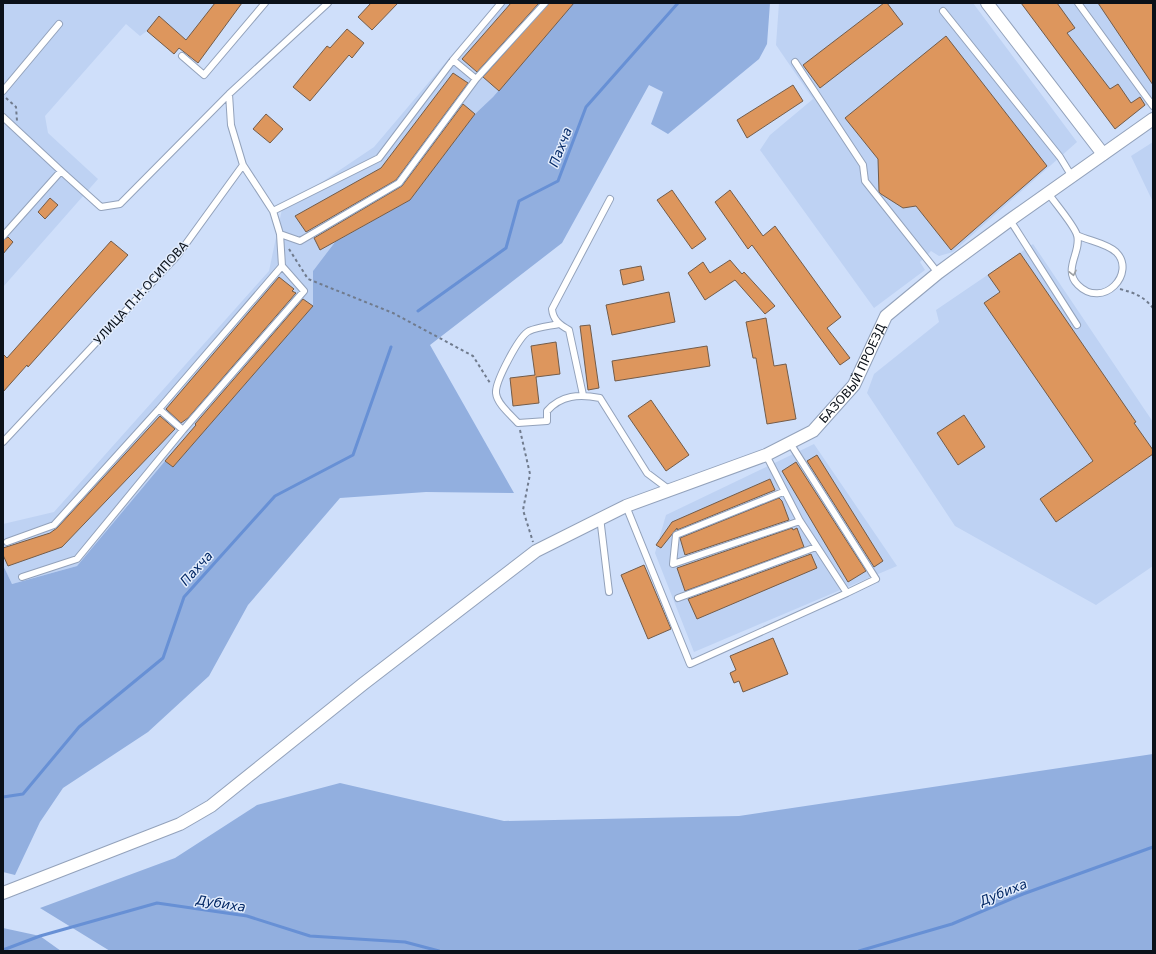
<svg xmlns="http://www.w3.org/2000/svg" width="1156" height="954" font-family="'DejaVu Sans',sans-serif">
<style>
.built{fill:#bed2f3}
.green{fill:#92afdf}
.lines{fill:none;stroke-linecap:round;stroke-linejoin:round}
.stream{stroke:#6790d5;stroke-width:3}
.building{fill:#dd965d;stroke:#735c4a}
.lane-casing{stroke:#93a2bb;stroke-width:8}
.street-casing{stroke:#93a2bb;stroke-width:14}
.path{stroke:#707b8d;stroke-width:2;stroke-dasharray:3 3;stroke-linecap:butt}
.lane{stroke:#fff;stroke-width:6}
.street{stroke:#fff;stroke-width:12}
.oneway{stroke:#9da0a3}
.labels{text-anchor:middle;stroke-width:3;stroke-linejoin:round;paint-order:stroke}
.street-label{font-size:12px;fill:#0b1119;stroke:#e2ecfc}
.water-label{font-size:13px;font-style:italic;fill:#042966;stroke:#e2ecfc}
</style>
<rect width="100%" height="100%" fill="#cfdffa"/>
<!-- built -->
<path class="built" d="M3 3H241L198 63 179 48 174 54 147 31 140 36 126 24 45 116 48 133 98 179 3 287Z
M496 3H574L493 97 475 114 410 200 335 242 313 271V306L173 467 165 461 77 566 12 584 3 565V524L54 512 269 271 282 209 374 147Z
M779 3H973L1077 142 953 252 939 256 931 251 920 262 925 270 874 308 760 150 770 135 813 99 776 45Z
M1021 3H1153V100L1115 129Z
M1153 142V202L1131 156Z
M1033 244 1153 422V566L1096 605 955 526 867 393 874 374 939 322 936 310Z
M814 444 897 566 694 652 655 553 666 515Z"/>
<!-- green -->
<path class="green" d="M574 3H770L767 44 759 59 668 134 651 124 663 92 649 85 562 243 430 345 514 493 426 492 340 498 248 605 209 676 148 732 63 788 40 822 15 875 3 872V565L12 584 77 566 165 461 173 467 313 306V271L335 242 410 200 475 114 493 97Z
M1153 754V951H110L40 908 175 858 257 805 340 783 504 821 739 816Z
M3 928 40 936 61 951H3Z"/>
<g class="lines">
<!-- stream -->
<path class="stream" d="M418 311 506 248 519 201 558 181 586 107 678 3
M3 797 23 794 79 727 163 658 184 597 275 496 353 455 391 347
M3 950 40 936 157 903 247 916 310 936 405 942 439 951
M859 951 952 924 1023 894 1153 847"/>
</g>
<!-- building -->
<path class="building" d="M215 3H242L198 63 179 48 174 54 147 31 159 16 186 40Z
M371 3H398L372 30 358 17Z
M511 3H539L477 72 462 59Z
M549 3H574L499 91 483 77Z
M884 3H887L903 24 820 88 803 65Z
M1021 3H1057L1075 28 1067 33 1110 89 1118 84 1131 103 1140 97 1145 105 1115 129Z
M1098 3H1153V85Z
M347 29 364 43 352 58 349 55 310 101 293 87 327 46 330 48Z
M946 36 1047 166 951 250 916 206 903 208 881 194 879 192 878 159 845 118Z
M453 73 468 83 396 180 306 232 295 216 381 168Z
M793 85 803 101 747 138 737 120Z
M463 104 475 114 410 200 320 250 314 238 402 186Z
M266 114 283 129 270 143 253 129Z
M672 190 706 239 692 249 657 200Z
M730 190 763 236 775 226 841 317 827 328 850 358 840 365 752 245 748 249 715 202Z
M50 198 58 205 45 219 38 212Z
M8 237 13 242 3 254V240Z
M111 241 128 255 28 367 27 365 3 392V354L7 358Z
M1020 253 1136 422 1134 423 1153 450V454L1056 522 1040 499 1093 461 984 303 1000 292 988 275Z
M730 260 742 274 744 272 775 306 765 314 735 280 705 300 688 273 703 262 710 273Z
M641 266 644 280 623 285 620 270Z
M279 277 294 289 292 291 296 293 188 418 181 423 166 409Z
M669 292 675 322 612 335 606 305Z
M303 299 313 306 173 467 165 461 196 425 195 424Z
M766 318 774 366 786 364 796 419 767 424 756 358H753L746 322Z
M590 325 599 388 588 390 580 326Z
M556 342 560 374 536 377 539 403 513 406 510 378 535 375 531 346Z
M707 346 710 366 615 381 612 361Z
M651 400 689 455 666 471 628 416Z
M964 415 985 447 958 465 937 433Z
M160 416 175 429 62 547 8 566 3 555V548L50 533 57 528Z
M817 455 883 561 874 567 807 461Z
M796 462 866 571 848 582 782 471Z
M770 479 775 490 677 530V528L661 548 656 545 672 522Z
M779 498 782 501 789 520 685 555 680 538Z
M792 528 793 530 797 528 804 547 685 591 677 568Z
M811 554 817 568 697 619 688 599Z
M644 565 671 629 648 639 621 575Z
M773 638 788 674 743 692 739 681 734 683 730 673 736 670 730 656Z"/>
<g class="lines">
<defs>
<path id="lane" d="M328 3 229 94 231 125 243 165 273 211 379 158 453 60 501 3
M1078 3 1153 106
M943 11 1060 157 1071 175
M182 56 204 75 265 3
M453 60 476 79
M795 62 863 165 865 181 938 273
M3 91 59 24
M3 117 61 171 3 236
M61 171 101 207 120 204 229 94
M1048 193C1055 203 1074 225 1077 235 1082 252 1062 269 1078 285 1103 310 1137 273 1116 252 1106 243 1089 241 1077 235
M1010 220 1077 325
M280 234 300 241 399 183 476 79 545 3
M559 324C550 326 538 327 529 331 519 336 495 382 496 393 497 404 511 415 518 423L547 421V411C561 395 579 394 600 398L647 473 671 491
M583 395 569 330C560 325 553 320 552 309L610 199
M159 409 183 430
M3 442 177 256 243 165
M790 443 876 579 847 593
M783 492 676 535 673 564 800 521
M626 506 690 664 847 593 800 521 766 455
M600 517 609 592
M7 542 54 525 159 409 282 266 280 234 273 211
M22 577 77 559 183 430 304 291 282 266
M678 598 816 547"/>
<g id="street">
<path d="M987 3 1103 154"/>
<path id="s1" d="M3 893 180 824 211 806 363 684 536 551 626 506 766 455 813 431 854 385 886 316 938 273 1010 220 1153 119"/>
</g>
</defs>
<!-- lane casing -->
<use href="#lane" class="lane-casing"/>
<!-- street casing -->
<use href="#street" class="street-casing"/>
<!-- path -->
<path class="path" d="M6 98 16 107 17 121
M289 249 308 279 393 313 473 356 490 383
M1120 289C1135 293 1143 296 1153 308
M520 430 530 474 523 510 533 542"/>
<!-- lane -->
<use href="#lane" class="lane"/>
<!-- street -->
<use href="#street" class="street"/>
</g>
<!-- one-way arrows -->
<defs><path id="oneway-chevron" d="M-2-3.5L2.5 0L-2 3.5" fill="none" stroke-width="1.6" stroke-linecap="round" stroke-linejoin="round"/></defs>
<use class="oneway" href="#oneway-chevron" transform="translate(1073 273) rotate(78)"/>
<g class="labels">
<!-- street labels -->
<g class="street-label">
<text transform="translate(141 293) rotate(-48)" y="4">УЛИЦА П.Н.ОСИПОВА</text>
<text dy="4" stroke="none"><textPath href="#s1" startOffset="1012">БАЗОВЫЙ ПРОЕЗД</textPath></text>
</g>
<!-- water labels -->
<g class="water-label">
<text transform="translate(560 147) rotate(-69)" y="5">Пахча</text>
<text transform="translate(196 568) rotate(-48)" y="5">Пахча</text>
<text transform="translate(1003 892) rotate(-22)" y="5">Дубиха</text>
<text transform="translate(221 903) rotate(9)" y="5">Дубиха</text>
</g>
</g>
<!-- border -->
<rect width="1156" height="954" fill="none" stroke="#0b1119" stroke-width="8"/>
</svg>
